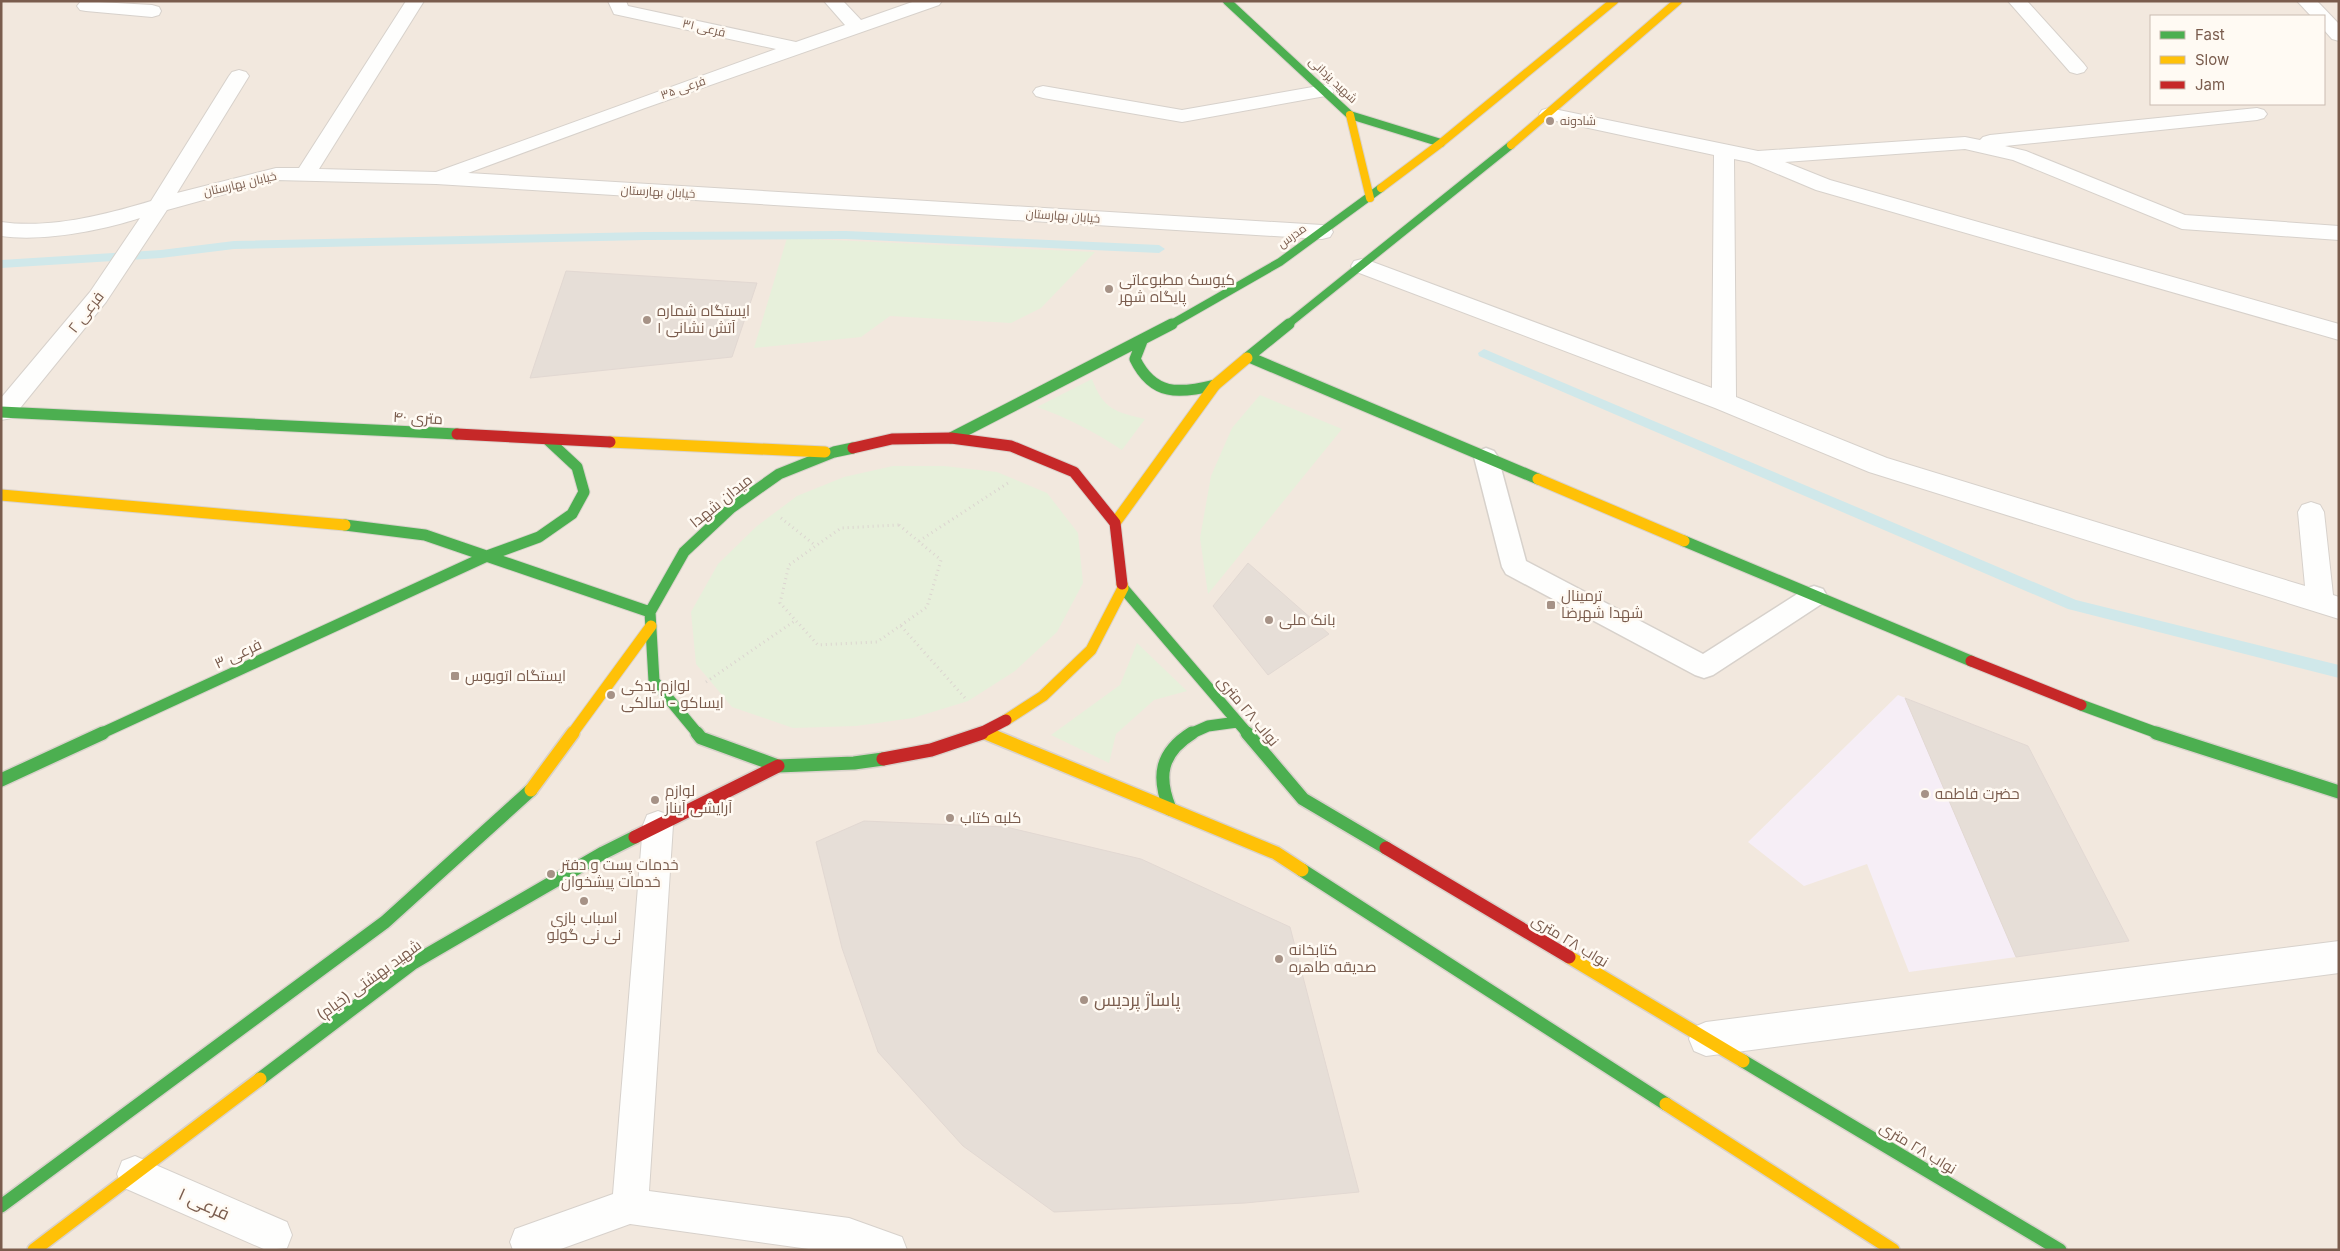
<svg xmlns="http://www.w3.org/2000/svg" width="2340" height="1251" font-family="Inter,Cairo,sans-serif">
<style>
.residential{fill:#f2e8de;fill-rule:evenodd}
.education{fill:#f6eef6}
.green{fill:#e7f0db}
.lines{fill:none;stroke-linecap:round;stroke-linejoin:round}
.stream{fill:#d0e8ea;fill-rule:evenodd}
.building{fill:#e6ded7;stroke:#e2d8d2}
.lane-casing{stroke:#d7d1cb;stroke-width:3}
.street-casing{stroke:#d7d1cb;stroke-width:2}
.fast-far2-casing{stroke:#d9d2cb;stroke-width:10}
.fast-far1-casing{stroke:#d9d2cb;stroke-width:13}
.fast-casing{stroke:#d9d2cb;stroke-width:16}
.slow-far2-casing{stroke:#d9d2cb;stroke-width:10}
.slow-far1-casing{stroke:#d9d2cb;stroke-width:13}
.slow-casing{stroke:#d9d2cb;stroke-width:16}
.jam-far1-casing{stroke:#d9d2cb;stroke-width:13}
.jam-casing{stroke:#d9d2cb;stroke-width:16}
.path{stroke:#dcd5d0;stroke-width:3;stroke-dasharray:1 4;stroke-linecap:butt}
.lane{fill:#fefefd;fill-rule:evenodd}
.street{fill:#fefefd;fill-rule:evenodd}
.fast-far2{stroke:#4caf50;stroke-width:8}
.fast-far1{stroke:#4caf50;stroke-width:11}
.fast{stroke:#4caf50;stroke-width:13}
.slow-far2{stroke:#ffc107;stroke-width:8}
.slow-far1{stroke:#ffc107;stroke-width:11}
.slow{stroke:#ffc107;stroke-width:13}
.jam-far1{stroke:#c62828;stroke-width:11}
.jam{stroke:#c62828;stroke-width:13}
.poi-dot{fill:#a69286;stroke:#fffaf3;stroke-width:2}
.labels{text-anchor:middle;stroke-width:5;stroke-linejoin:round;paint-order:stroke}
.far-street-label{font-size:12px;fill:#7a5c4d;stroke:#fffaf3}
.far-poi-label{font-size:12px;fill:#7a5c4d;stroke:#fffaf3;text-anchor:start}
.poi-label{font-size:15px;fill:#7a5c4d;stroke:#fffaf3;text-anchor:start}
.street-label{font-size:15px;fill:#7a5c4d;stroke:#fffaf3}
.near-poi-label{font-size:18px;fill:#7a5c4d;stroke:#fffaf3;text-anchor:start}
.near-street-label{font-size:18px;fill:#7a5c4d;stroke:#fffaf3}
</style>
<rect width="100%" height="100%" fill="#f9f5f0"/>
<!-- residential -->
<path class="residential" d="M1 1H2339V1250H1ZM2151 16H2324V104H2151Z"/>
<!-- education -->
<path class="education" d="M1898 695 2028 746 2129 941 1909 972 1867 864 1804 886 1748 842Z"/>
<!-- green -->
<path class="green" d="M787 238 1095 252 1041 308 1011 323 890 316 861 337 754 348Z
M1092 379C1103 409 1115 412 1145 419L1122 450C1095 432 1068 418 1037 407Z
M1260 395 1342 429 1208 594 1200 538 1211 476 1232 428Z
M893 466H944L997 472 1047 493 1078 533 1083 583 1057 632 1015 671 968 701 913 718 856 726 793 728 732 707 696 664 691 612 718 564 757 526 797 496 844 477Z
M1137 643 1187 691 1154 700 1116 734 1109 763 1051 735 1120 685Z"/>
<g class="lines">
<!-- stream -->
<path class="stream" d="M846 231 1159 245 1165 249 1159 253 846 239 645 240 234 249 161 258 1 268V260L161 250 234 241 645 232Z
M1484 349 2076 600 2339 665V678L2068 609 1479 356 1478 353Z"/>
</g>
<!-- building -->
<path class="building" d="M566 271 757 283 732 357 530 378Z
M1248 563 1329 634 1268 675 1213 606Z
M1905 698 2028 746 2129 941 2016 957Z
M864 821 1006 827 1141 859 1290 927 1359 1192 1245 1203 1054 1212 963 1146 878 1052 842 948 816 842Z"/>
<g class="lines">
<defs>
<path id="lane" d="M1486 448 1494 451 1498 457 1526 561 1703 654 1805 589 1814 586 1823 589 1827 596 1823 603 1713 675 1704 678 1695 675 1506 574 1502 567 1474 457 1478 451Z"/>
<path id="street" d="M81 1 152 5 159 7 161 11 159 15 152 17 86 11 80 10 77 6Z
M406 1H424L319 169 436 172 776 49 614 14 608 1H626L628 6 796 42 845 25 824 1H843L861 20 915 1H942L939 5 645 108 468 173 1322 225 1330 227 1333 232 1330 237 1322 239 436 184 276 180 167 210 106 302 12 418 1 420V398L90 292 140 218C100 231 42 242 1 236V222C49 229 105 215 151 201L229 76 232 72 239 70 246 72 249 76 177 193 276 168H299Z
M2008 1H2027L2084 64 2087 68 2084 72 2077 74 2070 72Z
M2297 1H2317L2339 24V41L2332 39 2324 30V16H2311Z
M1324 85 1331 87 1334 91 1331 95 1182 122 1043 98 1036 96 1033 92 1036 88 1043 86 1182 110Z
M1549 108 1758 151 1965 137 1980 140 1983 137 1990 135 2257 108 2264 110 2267 114 2264 118 2257 120 2005 146 2026 151 2185 215 2339 226V240L2182 229 2013 160 1965 149 1785 162 1830 180 2339 324V340L1816 190 1749 162 1734 159 1736 397 1887 458 2305 586 2298 512 2302 505 2311 502 2320 505 2324 512 2333 595 2339 597V619L1869 472 1715 408 1354 271 1351 266 1354 261 1362 259 1370 261 1712 388 1714 155 1542 118 1539 114 1542 110Z
M658 811 669 815 673 825 649 1191 849 1218 902 1237 907 1250H816L630 1224 558 1250H513L510 1242 515 1229 613 1194 643 825 647 815Z
M2339 941V973L1706 1056 1694 1051 1689 1039 1694 1027 1706 1022Z
M135 1156 287 1222 292 1235 287 1248 266 1250 122 1187 117 1174 122 1161Z"/>
<path id="fast-far2" d="M1227 1 1350 115 1441 143
M1170 325 1280 262 1381 188
M1287 325 1511 145"/>
<path id="fast-far1" d="M1142 341 1135 359C1153 396 1179 394 1215 385
M1249 357 1538 479
M1247 358 1289 324
M1 412 457 434
M951 438 1172 324
M345 525 425 535 650 612
M1684 541 1971 661
M487 556 539 537 572 514 584 492 577 467 548 440
M1123 588 1248 734
M2081 705 2160 734
M100 734 487 556
M698 734 654 681 650 612 684 552 731 508 779 474 834 452 853 448
M1190 734 1208 726 1237 722"/>
<path id="fast" d="M697 733 701 738 778 766 854 763 883 759
M1247 733 1303 799 1386 848
M2156 733 2339 792
M1 780 103 733
M1170 809C1157 777 1160 753 1192 733
M1302 870 1666 1104
M1743 1061 2060 1250
M260 1079 413 963 603 853 635 837
M1 1206 385 922 531 790"/>
<path id="slow-far2" d="M1350 115 1370 198
M1511 145 1678 1
M1381 188 1441 143 1614 1"/>
<path id="slow-far1" d="M610 442 825 452
M1538 479 1684 541
M1 495 345 525
M1115 523 1215 385 1247 358
M1006 720 1043 696 1091 650 1123 588 1122 584
M986 733 989 734
M572 734 651 626"/>
<path id="slow" d="M986 733 1276 853 1302 870
M531 790 573 733
M1569 957 1743 1061
M1666 1104 1893 1250
M34 1250 260 1079"/>
<path id="jam-far1" d="M457 434 610 442
M951 438 1011 446 1074 472 1115 523 1122 584
M853 448 892 439 951 438
M1971 661 2081 705
M979 734 1006 720"/>
<path id="jam" d="M883 759 931 750 982 733
M635 837 778 766
M1386 848 1569 957"/>
</defs>
<!-- lane casing -->
<use href="#lane" class="lane-casing"/>
<!-- street casing -->
<use href="#street" class="street-casing"/>
<!-- fast-far2 casing -->
<use href="#fast-far2" class="fast-far2-casing"/>
<!-- fast-far1 casing -->
<use href="#fast-far1" class="fast-far1-casing"/>
<!-- fast casing -->
<use href="#fast" class="fast-casing"/>
<!-- slow-far2 casing -->
<use href="#slow-far2" class="slow-far2-casing"/>
<!-- slow-far1 casing -->
<use href="#slow-far1" class="slow-far1-casing"/>
<!-- slow casing -->
<use href="#slow" class="slow-casing"/>
<!-- jam-far1 casing -->
<use href="#jam-far1" class="jam-far1-casing"/>
<!-- jam casing -->
<use href="#jam" class="jam-casing"/>
<!-- path -->
<path class="path" d="M781 518 816 546
M899 525 941 560 927 607 877 642 818 645 780 603 789 565 841 528Z
M919 541 1008 483
M901 626 965 698
M706 682 796 620"/>
<!-- lane -->
<use href="#lane" class="lane"/>
<!-- street -->
<use href="#street" class="street"/>
<!-- fast-far2 -->
<use href="#fast-far2" class="fast-far2"/>
<!-- fast-far1 -->
<use href="#fast-far1" class="fast-far1"/>
<!-- fast -->
<use href="#fast" class="fast"/>
<!-- slow-far2 -->
<use href="#slow-far2" class="slow-far2"/>
<!-- slow-far1 -->
<use href="#slow-far1" class="slow-far1"/>
<!-- slow -->
<use href="#slow" class="slow"/>
<!-- jam-far1 -->
<use href="#jam-far1" class="jam-far1"/>
<!-- jam -->
<use href="#jam" class="jam"/>
</g>
<!-- markers -->
<g class="poi-dot">
<circle cx="1550" cy="121" r="5"/>
<circle cx="1109" cy="289" r="5"/>
<circle cx="647" cy="320" r="5"/>
<rect x="1546" y="600" width="10" height="10" rx="2.5"/>
<circle cx="1269" cy="620" r="5"/>
<rect x="450" y="671" width="10" height="10" rx="2.5"/>
<circle cx="611" cy="695" r="5"/>
<circle cx="1925" cy="794" r="5"/>
<circle cx="655" cy="800" r="5"/>
<circle cx="950" cy="818" r="5"/>
<circle cx="551" cy="874" r="5"/>
<circle cx="584" cy="901" r="5"/>
<circle cx="1279" cy="959" r="5"/>
<circle cx="1084" cy="1000" r="5"/>
</g>
<g class="labels">
<!-- far-street labels -->
<g class="far-street-label">
<text transform="translate(704 28) rotate(13)" y="4">فرعی ۳۱</text>
<text transform="translate(1333 80) rotate(43)" y="4">شهید یزدانی</text>
<text transform="translate(683 88) rotate(-19)" y="4">فرعی ۳۵</text>
<text transform="translate(240 184) rotate(-13)" y="4">خیابان بهارستان</text>
<text transform="translate(658 192) rotate(3)" y="4">خیابان بهارستان</text>
<text transform="translate(1063 216) rotate(4)" y="4">خیابان بهارستان</text>
<text transform="translate(1292 236) rotate(-35)" y="4">مدرس</text>
</g>
<!-- far-poi labels -->
<g class="far-poi-label">
<text x="1560" y="125">شادونه</text>
</g>
<!-- poi labels -->
<g class="poi-label">
<text x="1119" y="285">کیوسک مطبوعاتی<tspan x="1119" dy="17">پایگاه شهر</tspan></text>
<text x="657" y="316">ایستگاه شماره<tspan x="657" dy="17">۱ آتش نشانی</tspan></text>
<text x="1561" y="601">ترمینال<tspan x="1561" dy="17">شهدا شهرضا</tspan></text>
<text x="1279" y="625">بانک ملی</text>
<text x="465" y="681">ایستگاه اتوبوس</text>
<text x="621" y="691">لوازم یدکی<tspan x="621" dy="17">ایساکو - سالکی</tspan></text>
<text x="665" y="796">لوازم<tspan x="665" dy="17">آرایشی آیناز</tspan></text>
<text x="1935" y="799">حضرت فاطمه</text>
<text x="960" y="823">کلبه کتاب</text>
<text x="561" y="870">خدمات پست و دفتر<tspan x="561" dy="17">خدمات پیشخوان</tspan></text>
<text x="584" y="923" text-anchor="middle">اسباب بازی<tspan x="584" dy="17">نی نی گولو</tspan></text>
<text x="1289" y="955">کتابخانه<tspan x="1289" dy="17">صدیقه طاهره</tspan></text>
</g>
<!-- street labels -->
<g class="street-label">
<text transform="translate(86 312) rotate(-52)" y="5">فرعی ۲</text>
<text transform="translate(418 418) rotate(3)" y="5">۴۰ متری</text>
<text transform="translate(721 501) rotate(-39)" y="5">میدان شهدا</text>
<text transform="translate(238 654) rotate(-25)" y="5">فرعی ۳</text>
<text transform="translate(1248 711) rotate(50)" y="5">نواب ۲۸ متری</text>
<text transform="translate(1570 941) rotate(31)" y="5">نواب ۲۸ متری</text>
<text transform="translate(369 980) rotate(-36)" y="5">شهید بهشتی (خیام)</text>
<text transform="translate(1918 1148) rotate(31)" y="5">نواب ۲۸ متری</text>
</g>
<!-- near-poi labels -->
<g class="near-poi-label">
<text x="1094" y="1006">پاساژ پردیس</text>
</g>
<!-- near-street labels -->
<g class="near-street-label">
<text transform="translate(204 1204) rotate(24)" y="6">فرعی ۱</text>
</g>
</g>
<!-- border -->
<rect width="2340" height="1251" fill="none" stroke="#7a5c4d" stroke-width="5"/>
<!-- legend -->
<rect x="2150" y="15" width="175" height="90" fill="#fffaf3" stroke="#cabbb1"/>
<rect x="2160" y="31" width="25" height="8" fill="#4caf50" stroke="#cabbb1"/>
<text x="2195" y="40" font-size="15" fill="#7a5c4d">Fast</text>
<rect x="2160" y="56" width="25" height="8" fill="#ffc107" stroke="#cabbb1"/>
<text x="2195" y="65" font-size="15" fill="#7a5c4d">Slow</text>
<rect x="2160" y="81" width="25" height="8" fill="#c62828" stroke="#cabbb1"/>
<text x="2195" y="90" font-size="15" fill="#7a5c4d">Jam</text>
</svg>
